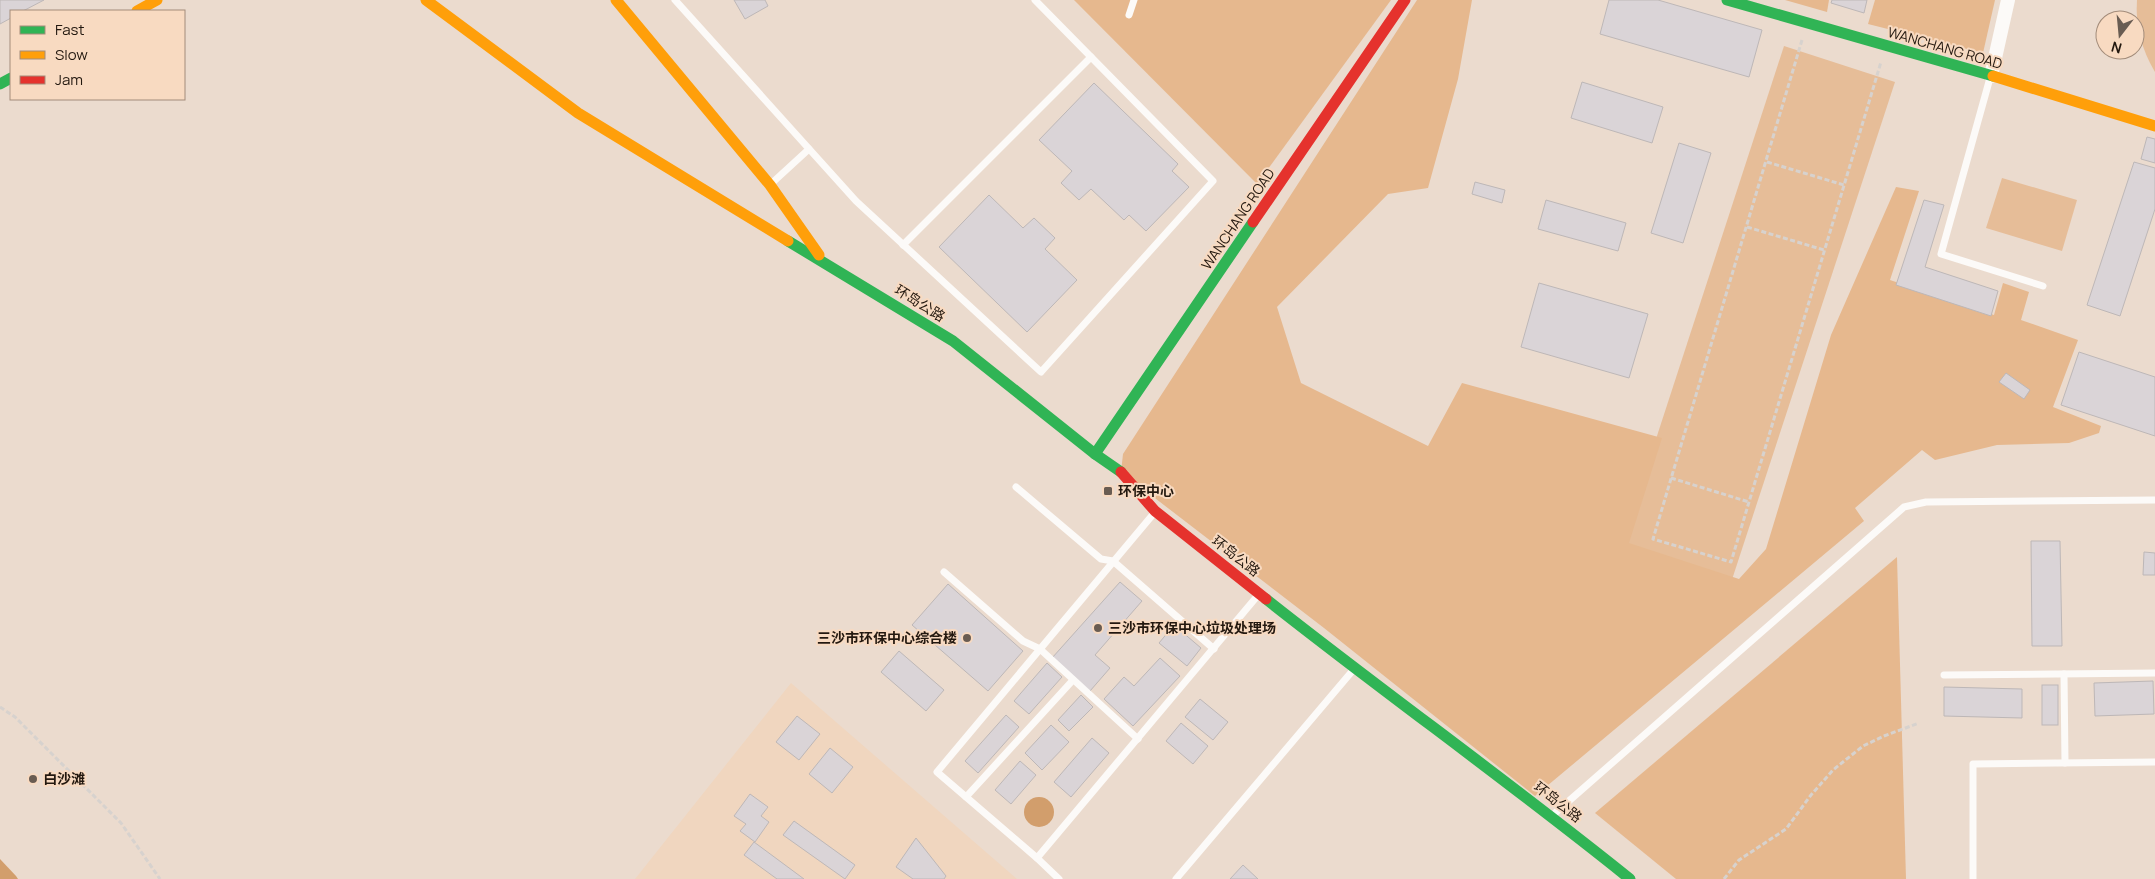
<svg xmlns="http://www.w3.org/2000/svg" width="2155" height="879" viewBox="0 0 2155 879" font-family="Manrope,'Noto Sans SC',sans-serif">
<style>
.built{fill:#f0d6bf}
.green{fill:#e6bd98}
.forest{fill:#e6b88e}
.water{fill:#d29e6c}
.building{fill:#dad4d7;stroke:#bdb7b7}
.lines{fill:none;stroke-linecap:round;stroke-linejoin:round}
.path{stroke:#d7d2ce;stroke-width:3;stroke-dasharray:5 2.5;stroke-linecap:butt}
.lane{stroke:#fcfaf8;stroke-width:7}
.street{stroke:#fcfaf8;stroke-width:14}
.fast{stroke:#30b455;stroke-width:11}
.slow{stroke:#ff9f0a;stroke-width:11}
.jam{stroke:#e5322d;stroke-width:11}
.poi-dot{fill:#695c52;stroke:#f8dac1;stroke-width:2}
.labels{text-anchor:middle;stroke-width:4;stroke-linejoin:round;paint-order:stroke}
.street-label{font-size:14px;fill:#23180f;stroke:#f8dac1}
.poi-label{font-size:14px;font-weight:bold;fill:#23180f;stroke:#f8dac1;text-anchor:start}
</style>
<rect width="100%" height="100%" fill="#ebdbce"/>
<path class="built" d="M791 683 1017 879H635Z"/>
<g class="green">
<path d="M2137 0H2155V72C2142 50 2135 26 2137 0Z"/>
<path d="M1784 46 1895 82 1723 607 1613 571Z"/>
<path d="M2002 178 2077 200 2062 251 1986 228Z"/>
</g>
<g class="forest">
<path d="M1074 0H1391L1257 184Z"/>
<path d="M1417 0H1472L1458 79 1428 188 1388 194 1277 307 1301 383 1428 446 1462 383 1662 438 1629 543 1739 579 1766 549 1831 335 1896 187 1919 191 1890 280 1994 315 2003 283 2029 292 2021 320 2078 340 2053 407 2101 426 2099 433 2069 443 1997 445 1935 460 1922 450 1855 508 1864 521 1535 796 1324 628 1121 472 1123 454Z"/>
<path d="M1785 0H1829L1827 12Z"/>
<path d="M1875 0H1995L1983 53 1868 24Z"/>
<path d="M1897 557 1906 879H1676L1595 813Z"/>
</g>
<g class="water">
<circle cx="1039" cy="812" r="15"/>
<path d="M0 859 16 876 18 879H0Z"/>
</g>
<g class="building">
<path d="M0 0H44L23 11H11V18L0 24Z"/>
<path d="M734 0H765L768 6 745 19Z"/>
<path d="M1609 0H1658L1762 30 1749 77 1600 34Z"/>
<path d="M1832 0H1867L1864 13 1831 3Z"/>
<path d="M1582 82 1663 107 1652 143 1571 118Z"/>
<path d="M1094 83 1178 164 1172 171 1189 187 1146 231 1129 215 1124 220 1091 189 1079 200 1061 183 1072 171 1039 140Z"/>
<path d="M2147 137 2155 139V163L2141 159Z"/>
<path d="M1679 143 1711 153 1683 243 1651 233Z"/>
<path d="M2134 162 2155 168V209L2120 316 2087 305Z"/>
<path d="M1475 182 1505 190 1502 203 1472 194Z"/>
<path d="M989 195 1023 228 1034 218 1055 238 1045 249 1077 280 1027 332 939 247Z"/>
<path d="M1546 200 1626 223 1618 251 1538 229Z"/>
<path d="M1924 200 1944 205 1925 267 1998 291 1991 316 1896 285Z"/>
<path d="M1539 283 1648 314 1629 378 1521 347Z"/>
<path d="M2079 352 2155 377V436L2061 405Z"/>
<path d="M2006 373 2030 390 2024 399 1999 382Z"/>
<path d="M2031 541H2060L2062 646H2032Z"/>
<path d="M2144 552 2155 553V575H2143Z"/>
<path d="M1120 582 1142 601 1095 655 1110 668 1090 691 1052 658Z"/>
<path d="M948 584 1023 651 988 691 912 625Z"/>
<path d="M1174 625 1201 648 1187 666 1159 643Z"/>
<path d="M899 651 944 690 926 711 881 672Z"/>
<path d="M1160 658 1180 676 1133 726 1104 699 1124 677 1134 686Z"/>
<path d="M1047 663 1062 677 1029 714 1014 701Z"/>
<path d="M2153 681 2154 714 2095 716 2094 683Z"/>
<rect x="2042" y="685" width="16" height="40"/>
<path d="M1944 687 2022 689V718L1944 716Z"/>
<path d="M1081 695 1093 707 1069 731 1058 720Z"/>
<path d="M1200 699 1228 722 1213 740 1185 717Z"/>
<path d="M1006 715 1019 727 978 773 965 761Z"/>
<path d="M797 716 820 734 799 760 776 742Z"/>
<path d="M1181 723 1208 746 1193 764 1166 741Z"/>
<path d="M1051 725 1069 742 1042 770 1025 753Z"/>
<path d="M1092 738 1109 753 1071 797 1054 782Z"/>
<path d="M830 748 853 767 832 793 809 774Z"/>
<path d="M1020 761 1036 775 1011 804 995 790Z"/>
<path d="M750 794 768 807 761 816 769 822 755 842 740 831 746 824 734 816Z"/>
<path d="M794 821 855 865 845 879 783 835Z"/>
<path d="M916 838 946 876 944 879H913L896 867Z"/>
<path d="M754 842 804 879H777L744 855Z"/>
<path d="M1243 865 1258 879H1230Z"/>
</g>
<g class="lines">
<g class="path">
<path d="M1802 40 1653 539 1731 562 1881 62"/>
<path d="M1767 162 1844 185"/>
<path d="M1747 227 1824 250"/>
<path d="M1671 478 1749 502"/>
<path d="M0 707 15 717 121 823 160 879"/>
<path d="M1724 879 1739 860 1786 829 1811 795 1833 770 1863 746 1884 736 1919 723"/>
</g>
<g class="lane">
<path d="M675 0 856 201 1041 372 1213 181 1035 0"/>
<path d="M1129 15 1134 0"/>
<path d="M1990 78 1941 254 2043 286"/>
<path d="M772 183 809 149"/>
<path d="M903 245 1091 57"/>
<path d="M1016 487 1101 559 1113 561 1214 649"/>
<path d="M1155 512 937 772 1037 858 1259 594"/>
<path d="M944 572 1023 641 1040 649 1138 739"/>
<path d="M2064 674 2065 763"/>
<path d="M1944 675 2155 673"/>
<path d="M966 797 1073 680"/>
<path d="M1554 814 1904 507 1926 502 2155 500"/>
<path d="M1037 858 1059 879"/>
<path d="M1176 879 1354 669"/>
<path d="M1973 879V764L2155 762"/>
</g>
<path class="street" d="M1991 76 2008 0"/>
<g class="fast">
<path d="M1727 0 1993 76"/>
<path d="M0 84 11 78"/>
<path d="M788 241 953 341 1095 454 1121 472"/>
<path d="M1095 454 1253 222"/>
<path d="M1266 599C1386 694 1511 783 1630 879"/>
</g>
<g class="slow">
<path d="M426 0 578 113 788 241"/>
<path d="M616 0 770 185 819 255"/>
<path d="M137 11 157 0"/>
<path d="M1993 76 2155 126"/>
</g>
<g class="jam">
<path d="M1253 222 1405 0"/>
<path d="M1121 472 1155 511 1266 599"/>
</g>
</g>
<g class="poi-dot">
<rect x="1103" y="486" width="10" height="10" rx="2.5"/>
<circle cx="1098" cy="628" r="5"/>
<circle cx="967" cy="638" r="5"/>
<circle cx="33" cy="779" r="5"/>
</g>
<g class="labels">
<g class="street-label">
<text transform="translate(1945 48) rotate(16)" y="5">WANCHANG ROAD</text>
<text transform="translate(1238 219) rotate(-56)" y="5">WANCHANG ROAD</text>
<text transform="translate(920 303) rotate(32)" y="5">环岛公路</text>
<text transform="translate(1236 556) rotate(38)" y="5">环岛公路</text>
<text transform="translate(1558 802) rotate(38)" y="5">环岛公路</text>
</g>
<g class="poi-label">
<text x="1118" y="496">环保中心</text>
<text x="1108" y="633">三沙市环保中心垃圾处理场</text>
<text x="957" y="643" text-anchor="end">三沙市环保中心综合楼</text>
<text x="43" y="784">白沙滩</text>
</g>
</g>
<rect x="10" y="10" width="175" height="90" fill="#f8dac1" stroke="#a38c7a"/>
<rect x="20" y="26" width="25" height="8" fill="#30b455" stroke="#a38c7a"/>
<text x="55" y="35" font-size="15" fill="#23180f">Fast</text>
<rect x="20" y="51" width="25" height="8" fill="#ff9f0a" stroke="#a38c7a"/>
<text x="55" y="60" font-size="15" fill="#23180f">Slow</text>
<rect x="20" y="76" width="25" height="8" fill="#e5322d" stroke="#a38c7a"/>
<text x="55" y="85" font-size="15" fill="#23180f">Jam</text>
<g transform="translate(2120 35) rotate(196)"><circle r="24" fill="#f8dac1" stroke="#a38c7a"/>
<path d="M0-4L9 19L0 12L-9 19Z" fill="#695c52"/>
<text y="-8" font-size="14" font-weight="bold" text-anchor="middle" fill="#23180f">N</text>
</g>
</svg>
